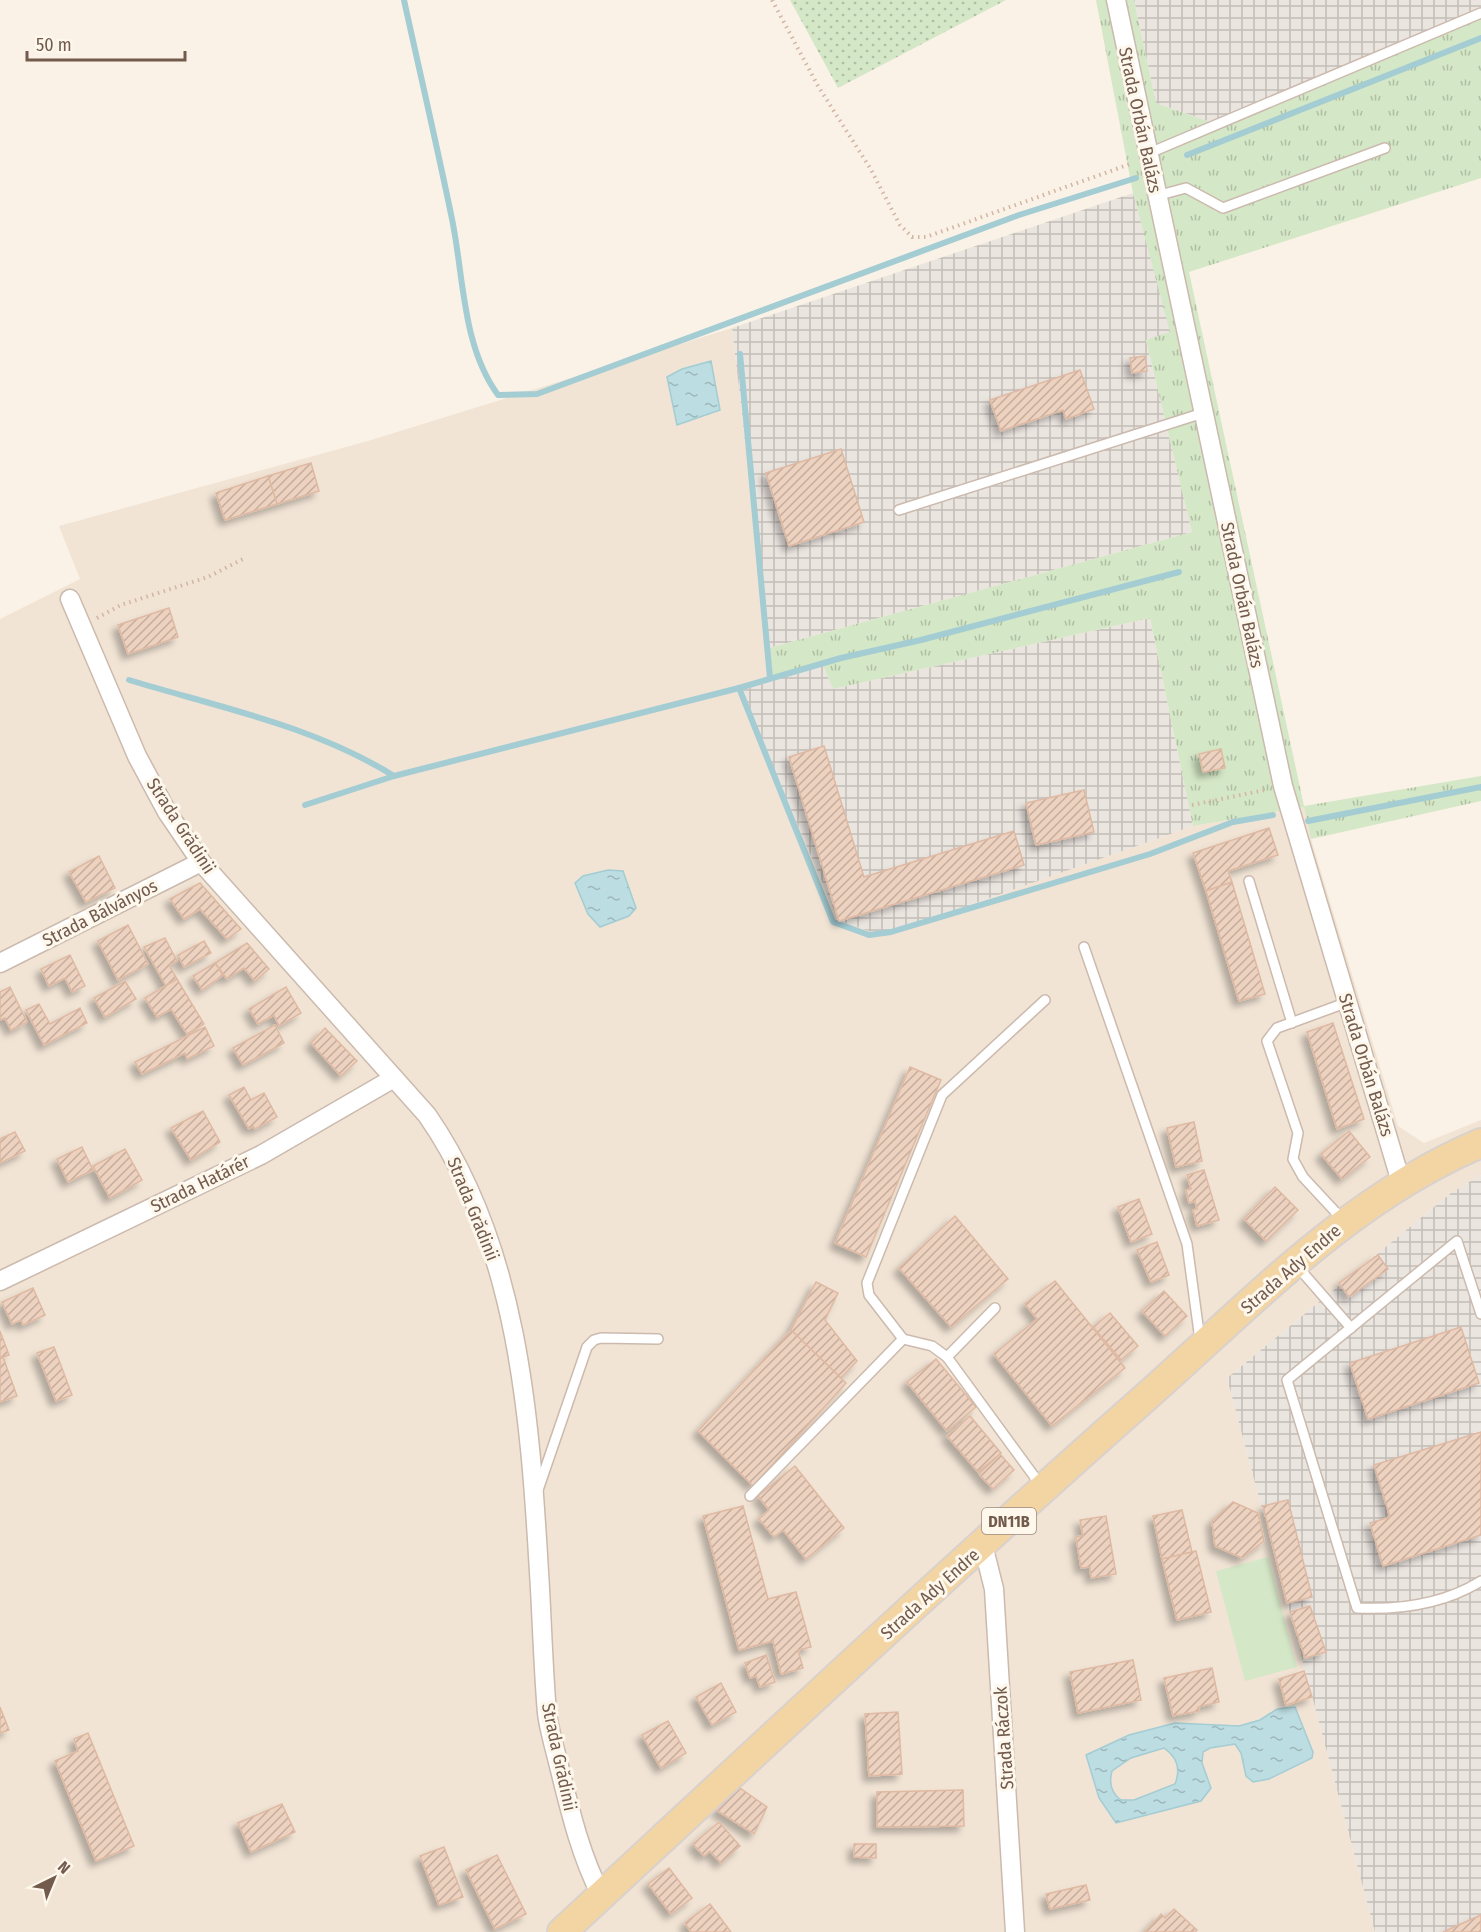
<svg xmlns="http://www.w3.org/2000/svg" width="1481" height="1932" viewBox="0 0 1481 1932" font-family="'Fira Sans Condensed',sans-serif">
<style>
.residential{fill:#f1e4d5}
.industrial{fill:url(#industrial-grid)}
.grass{fill:url(#grass-tufts)}
.park{fill:#d4e7c6}
.garden{fill:url(#garden-dots)}
.water{fill:url(#water-ripples);stroke:#a3ccd3;stroke-width:1.5;fill-rule:evenodd}
.lines{fill:none;stroke-linecap:round;stroke-linejoin:round}
.stream{stroke:#a3ccd3;stroke-width:6}
.building{fill:url(#building-hatch);stroke:#dfb9a2;stroke-width:1.5;filter:url(#shadow)}
.lane-casing{stroke:#cbbaad;stroke-width:12}
.street-casing{stroke:#cbbaad;stroke-width:21}
.primary-casing{stroke:#d8d1cd;stroke-width:32}
.path{stroke:#d2b5a3;stroke-width:4;stroke-dasharray:1.5 4.5;stroke-linecap:butt}
.lane{stroke:#fff;stroke-width:9}
.street{stroke:#fff;stroke-width:18}
.primary{stroke:#f3d5a4;stroke-width:28}
.labels{text-anchor:middle;stroke-width:6;stroke-linejoin:round;paint-order:stroke}
.shield{fill:#fdf7ec;stroke:#9c897d;stroke-width:1.5}
.shield-label{font-size:16px;font-weight:bold;fill:#725a4d}
.street-label{font-size:18px;fill:#725a4d;stroke:#fdf7ec}
</style>
<defs>
<pattern id="industrial-grid" width="8" height="8" patternUnits="userSpaceOnUse" patternTransform="scale(1.5)"><rect width="8" height="8" fill="#ebe5e0"/><path d="M0 4h8M4 0v8" fill="none" stroke="#c3bdb8"/></pattern>
<pattern id="grass-tufts" width="24" height="20" patternUnits="userSpaceOnUse" patternTransform="scale(1.5)"><rect width="24" height="20" fill="#d4e7c6"/><path d="M3 7l-1-3M5 7V3M7 7l1-3M15 17l-1-3M17 17v-4M19 17l1-3" fill="none" stroke="#b0bea3"/></pattern>
<pattern id="garden-dots" width="8" height="8" patternUnits="userSpaceOnUse" patternTransform="scale(1.5)"><rect width="8" height="8" fill="#d4e7c6"/><path d="M2 2h.1M6 6h.1" fill="none" stroke="#b0bea3" stroke-width="1.8" stroke-linecap="round"/></pattern>
<pattern id="water-ripples" width="26" height="14" patternUnits="userSpaceOnUse" patternTransform="scale(1.5)"><rect width="26" height="14" fill="#bcdde2"/><path d="M2 4q2-2 4 0t4 0M15 11q2-2 4 0t4 0" fill="none" stroke="#9db6b9"/></pattern>
<pattern id="building-hatch" width="6" height="6" patternUnits="userSpaceOnUse" patternTransform="scale(1.5)"><rect width="6" height="6" fill="#eed2c0"/><path d="M-1 1l2-2M0 6l6-6M5 7l2-2" fill="none" stroke="#c5ad9e"/></pattern>
<filter id="shadow"><feDropShadow dx="-5.5" dy="5.5" stdDeviation="3" flood-color="#0004"/></filter>
</defs>
<rect width="100%" height="100%" fill="#faf2e6"/>
<path class="residential" d="M732 328 773 680 739 689 883 936 1193 826 1304 807 1311 839 1398 1126 1424 1143 1481 1120V1175L1451 1193 1227 1378 1375 1932H0V619L80 579 59 526 368 441Z"/>
<g class="industrial">
<path d="M1134 0H1481V9L1210 122 1156 103Z"/>
<path d="M1133 193 1171 333 1146 340 1192 532 769 648 732 328Z"/>
<path d="M1150 618 1193 826 883 936 839 921 739 689 822 663 833 689Z"/>
<path d="M1481 1175V1932H1375L1227 1378 1451 1193Z"/>
</g>
<path class="grass" d="M1096 0H1134L1156 103 1210 122 1481 9V178L1189 272 1304 806 1481 776V801L1311 839 1304 807 1193 826 1150 618 833 689 822 663 773 680 769 648 1192 532 1146 340 1170 332 1133 193Z"/>
<path class="park" d="M1268 1557 1297 1667 1245 1681 1216 1571Z"/>
<path class="garden" d="M790 0H1006L838 88Z"/>
<g class="water">
<path d="M711 361 720 410 677 425 667 377 682 369Z"/>
<path d="M608 870 623 871 636 908 629 916 600 927 588 914 575 883 583 876Z"/>
<path d="M1295 1707 1313 1752 1312 1758 1269 1779 1253 1782 1246 1776 1241 1753 1235 1744 1210 1748 1203 1752 1202 1763 1211 1788 1201 1801 1116 1823 1099 1798 1086 1755 1129 1735 1175 1723 1239 1726 1260 1720 1277 1709ZM1164 1748C1177 1757 1181 1769 1175 1784L1134 1800H1121C1111 1793 1109 1782 1112 1771L1131 1758Z"/>
</g>
<g class="lines">
<g class="stream">
<path d="M404 0C420 73 437 146 452 219 464 277 462 346 498 395L537 394 1019 215 1136 178"/>
<path d="M1187 155 1481 38"/>
<path d="M740 354 770 678"/>
<path d="M129 680C218 707 314 726 394 776"/>
<path d="M739 688 841 658 921 640 1179 572"/>
<path d="M305 805 394 776 739 688 833 922 869 935 891 932 1150 854 1233 822 1273 815"/>
<path d="M1308 821 1481 787"/>
</g>
</g>
<g class="building">
<path d="M1145 356 1147 371 1132 373 1130 358Z"/>
<path d="M1080 370 1094 409 1066 419 1063 410 1001 431 990 400Z"/>
<path d="M841 449 864 522 789 546 766 473Z"/>
<path d="M311 463 319 491 277 504 268 476Z"/>
<path d="M268 476 277 504 225 520 216 493Z"/>
<path d="M169 608 178 637 128 654 118 625Z"/>
<path d="M824 746 864 877 1014 831 1024 865 839 921 789 757Z"/>
<path d="M1221 749 1225 768 1203 772 1199 754Z"/>
<path d="M1084 790 1094 832 1036 845 1026 803Z"/>
<path d="M1269 828 1278 855 1228 871 1232 882 1206 891 1193 853Z"/>
<path d="M99 856 115 888 86 902 69 872Z"/>
<path d="M1232 882 1265 994 1239 1001 1206 891Z"/>
<path d="M200 883 241 929 227 939 200 909 184 919 170 899Z"/>
<path d="M128 925 148 964 118 980 98 941Z"/>
<path d="M165 938 177 961 169 965 177 979 166 986 144 947Z"/>
<path d="M204 941 211 953 184 967 178 955Z"/>
<path d="M247 943 269 969 255 981 244 968 227 979 215 963Z"/>
<path d="M70 955 85 986 72 992 65 978 49 986 41 969Z"/>
<path d="M215 963 223 975 202 990 193 976Z"/>
<path d="M177 979 204 1024 187 1034 171 1009 157 1017 145 998Z"/>
<path d="M125 981 136 999 105 1017 94 998Z"/>
<path d="M10 987 27 1022 11 1030 5 1018 0 1020V992Z"/>
<path d="M286 987 301 1013 279 1026 274 1015 258 1024 249 1009Z"/>
<path d="M39 1004 50 1024 80 1008 87 1023 44 1045 26 1010Z"/>
<path d="M1333 1023 1364 1119 1337 1129 1307 1032Z"/>
<path d="M275 1025 284 1043 243 1065 233 1048Z"/>
<path d="M205 1027 214 1046 187 1059 185 1053 142 1074 135 1062Z"/>
<path d="M325 1028 357 1061 341 1076 311 1043Z"/>
<path d="M910 1067 941 1080 866 1257 835 1243Z"/>
<path d="M244 1087 251 1100 264 1093 277 1117 255 1129 253 1126 249 1129 229 1095Z"/>
<path d="M203 1111 220 1142 191 1160 171 1128Z"/>
<path d="M1194 1122 1202 1161 1176 1167 1167 1128Z"/>
<path d="M1349 1131 1370 1157 1342 1179 1321 1154Z"/>
<path d="M15 1132 25 1151 0 1163V1139Z"/>
<path d="M82 1147 93 1170 68 1182 57 1159Z"/>
<path d="M125 1149 142 1180 110 1198 93 1166Z"/>
<path d="M1204 1170 1219 1220 1197 1226 1193 1210 1197 1209 1195 1201 1189 1203 1186 1190 1191 1189 1187 1175Z"/>
<path d="M1275 1187 1298 1210 1266 1241 1244 1219Z"/>
<path d="M1139 1199 1152 1234 1131 1242 1118 1207Z"/>
<path d="M955 1216 1008 1279 951 1327 899 1268Z"/>
<path d="M1157 1242 1169 1275 1151 1282 1137 1250Z"/>
<path d="M1378 1255 1388 1269 1349 1297 1339 1283Z"/>
<path d="M1055 1281 1125 1368 1052 1426 994 1354 1037 1319 1025 1304Z"/>
<path d="M816 1282 838 1293 825 1320 857 1361 841 1378 791 1330Z"/>
<path d="M33 1288 45 1315 23 1325 21 1320 12 1324 2 1302Z"/>
<path d="M1164 1291 1187 1316 1165 1336 1142 1311Z"/>
<path d="M1110 1313 1138 1346 1121 1360 1093 1327Z"/>
<path d="M1461 1327 1479 1383 1368 1419 1350 1363Z"/>
<path d="M791 1330 846 1383 753 1486 698 1431Z"/>
<path d="M0 1331 9 1355 0 1358Z"/>
<path d="M54 1347 72 1395 56 1401 37 1353Z"/>
<path d="M3 1357 17 1396 0 1402V1358Z"/>
<path d="M936 1359 976 1407 947 1431 907 1382Z"/>
<path d="M970 1416 1001 1453 978 1472 947 1436Z"/>
<path d="M1481 1432V1535L1383 1566 1370 1523 1390 1517 1374 1465Z"/>
<path d="M1000 1454 1014 1470 993 1489 979 1474Z"/>
<path d="M795 1466 844 1528 806 1559 783 1530 774 1537 759 1519 769 1510 758 1496Z"/>
<path d="M1288 1500 1312 1597 1287 1603 1263 1506Z"/>
<path d="M1233 1502 1258 1513 1264 1541 1242 1558 1215 1546 1212 1521Z"/>
<path d="M743 1506 768 1599 796 1592 811 1647 798 1650 803 1668 781 1674 773 1641 739 1650 703 1516Z"/>
<path d="M1182 1510 1192 1552 1162 1559 1153 1516Z"/>
<path d="M1106 1516 1116 1574 1091 1578 1090 1567 1081 1568 1076 1537 1083 1536 1080 1520Z"/>
<path d="M1196 1551 1211 1612 1177 1620 1162 1559Z"/>
<path d="M1310 1606 1326 1652 1305 1658 1290 1612Z"/>
<path d="M766 1655 775 1682 760 1687 756 1676 750 1678 745 1663Z"/>
<path d="M1133 1660 1141 1700 1078 1713 1070 1672Z"/>
<path d="M1212 1668 1219 1702 1198 1707 1199 1711 1173 1716 1164 1678Z"/>
<path d="M1304 1671 1312 1697 1286 1705 1279 1679Z"/>
<path d="M721 1683 736 1712 712 1725 696 1697Z"/>
<path d="M0 1707 9 1730 0 1733Z"/>
<path d="M898 1712 902 1774 869 1776 865 1714Z"/>
<path d="M668 1721 686 1753 661 1768 642 1735Z"/>
<path d="M88 1733 134 1846 96 1861 55 1761 78 1751 74 1739Z"/>
<path d="M740 1788 767 1807 754 1834 716 1810Z"/>
<path d="M963 1790 964 1826 877 1827V1792Z"/>
<path d="M282 1804 295 1832 251 1852 238 1823Z"/>
<path d="M719 1822 740 1846 721 1863 710 1851 704 1856 693 1844Z"/>
<path d="M854 1844H876V1858L854 1857Z"/>
<path d="M444 1847 463 1897 439 1905 420 1856Z"/>
<path d="M497 1855 526 1914 495 1929 466 1870Z"/>
<path d="M669 1868 692 1898 671 1914 648 1884Z"/>
<path d="M1086 1885 1090 1900 1050 1909 1046 1894Z"/>
<path d="M710 1904 731 1932H691L685 1923Z"/>
<path d="M1174 1909 1197 1930 1195 1932H1145L1161 1914 1165 1918Z"/>
<path d="M1481 1915V1932H1443Z"/>
</g>
<g class="lines">
<g class="lane-casing">
<g id="lane">
<path d="M1147 154 1481 13"/>
<path d="M1156 196 1186 188 1223 208 1385 148"/>
<path d="M899 510 1203 413"/>
<path d="M1249 881 1292 1023"/>
<path d="M1084 947 1187 1244 1200 1340"/>
<path d="M1343 1220 1303 1177 1293 1159 1298 1133 1267 1041 1277 1028 1348 1002"/>
<path d="M1297 1266 1351 1328"/>
<path d="M1481 1314 1457 1241 1287 1380 1357 1608C1400 1610 1444 1604 1481 1581"/>
<path d="M947 1357 995 1308"/>
<path d="M1042 1487 947 1357 932 1346 903 1339 869 1295 867 1283 942 1095 1045 1000"/>
<path d="M538 1490 587 1347 594 1340 601 1338 658 1339"/>
<path d="M750 1496 903 1339"/>
</g>
</g>
<g class="street-casing">
<g id="street">
<path d="M1116 0 1283 786 1401 1182"/>
<path d="M70 599 137 756 167 812 201 862 427 1115C518 1246 530 1417 539 1572 542 1619 543 1666 547 1713 549 1730 555 1749 559 1766 570 1810 580 1854 601 1895"/>
<path d="M0 963 201 862"/>
<path d="M0 1281 261 1155 394 1078"/>
<path d="M983 1545 994 1589 1015 1932"/>
</g>
</g>
<g class="primary-casing">
<path id="primary" d="M562 1932C756 1752 949 1571 1147 1396 1252 1303 1350 1198 1481 1143"/>
</g>
<g class="path">
<path d="M772 0 818 86 870 168 900 225 912 237H926L1133 163"/>
<path d="M97 618 121 605 208 577 245 558"/>
<path d="M1192 805 1265 790"/>
</g>
<use href="#lane" class="lane"/>
<use href="#street" class="street"/>
<use href="#primary" class="primary"/>
</g>
<g class="labels">
<rect class="shield" x="982" y="1508" width="54" height="26" rx="4.5"/>
<g class="shield-label">
<text x="1009" y="1527">DN11B</text>
</g>
<g class="street-label">
<text transform="translate(1140 120) rotate(78)" y="6">Strada Orbán Balázs</text>
<text transform="translate(1242 595) rotate(78)" y="6">Strada Orbán Balázs</text>
<text transform="translate(181 826) rotate(57)" y="6">Strada Grădinii</text>
<text transform="translate(100 913) rotate(-27)" y="6">Strada Bálványos</text>
<text transform="translate(1366 1065) rotate(73)" y="6">Strada Orbán Balázs</text>
<text transform="translate(200 1184) rotate(-26)" y="6">Strada Határér</text>
<text transform="translate(473 1209) rotate(68)" y="6">Strada Grădinii</text>
<text transform="translate(1291 1269) rotate(-41)" y="6">Strada Ady Endre</text>
<text transform="translate(930 1594) rotate(-42)" y="6">Strada Ady Endre</text>
<text transform="translate(1004 1738) rotate(-94)" y="6">Strada Ráczok</text>
<text transform="translate(559 1757) rotate(78)" y="6">Strada Grădinii</text>
</g>
</g>
<g transform="translate(54 1878) rotate(43)" stroke="#fdf7ec" stroke-width="4.5" paint-order="stroke">
<path d="M0-4.5L10 22L0 15L-10 22Z" fill="#725a4d"/>
<text y="-9" font-size="16" font-weight="bold" text-anchor="middle" fill="#725a4d">N</text>
</g>
<path d="M27 51v9h158v-9" fill="none" stroke="#725a4d" stroke-width="3"/>
<text x="36" y="51" font-size="18" fill="#725a4d" stroke="#fdf7ec" stroke-width="4.5" paint-order="stroke">50 m</text>
</svg>
